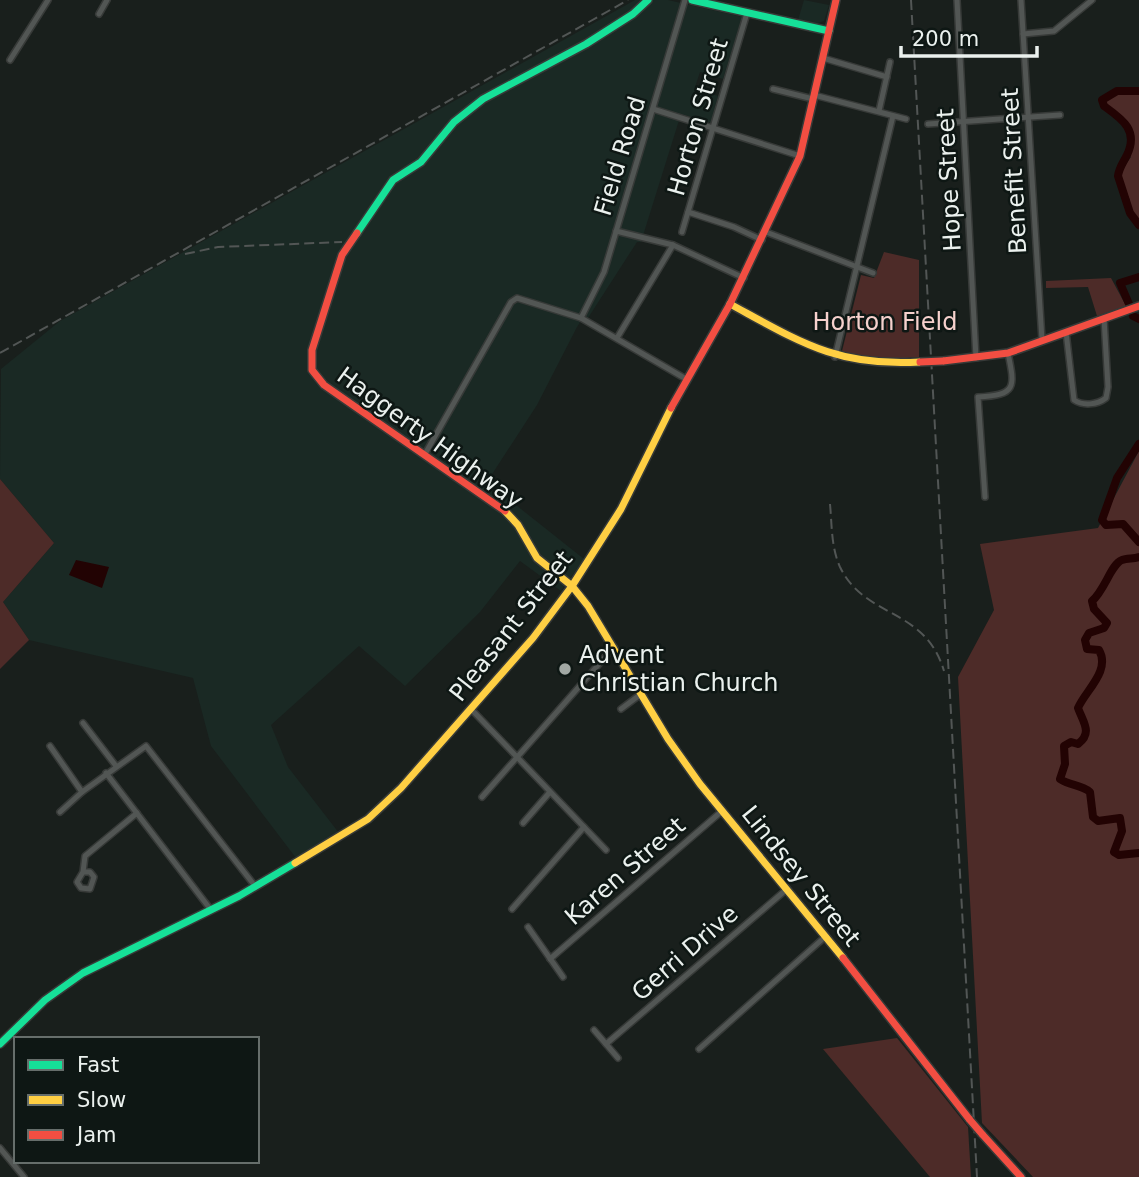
<svg xmlns="http://www.w3.org/2000/svg" width="1139" height="1177" viewBox="0 0 1139 1177" font-family="'DejaVu Sans',sans-serif">
<style>
.built{fill:#1a2924}
.green{fill:#4d2b28}
.water{fill:#220303}
.lines{fill:none;stroke-linecap:round;stroke-linejoin:round}
.river{stroke:#220303;stroke-width:8}
.street-casing{stroke:#373a38;stroke-width:8}
.fast-casing{stroke:#373a38;stroke-width:10}
.slow-casing{stroke:#373a38;stroke-width:10}
.jam-casing{stroke:#373a38;stroke-width:10}
.street{stroke:#525654;stroke-width:5}
.fast{stroke:#16e098;stroke-width:7}
.slow{stroke:#ffcf43;stroke-width:7}
.jam{stroke:#f24e42;stroke-width:7}
.rail{stroke:#525655;stroke-width:2;stroke-dasharray:10 5;stroke-linecap:butt}
.jam-bridge-casing{stroke:#373a38;stroke-width:10;stroke-linecap:butt}
.jam-bridge{stroke:#f24e42;stroke-width:7}
.poi-dot{fill:#a2a8a4;stroke:#0e1714;stroke-width:2.5}
.labels{text-anchor:middle;stroke-width:5;stroke-linejoin:round;paint-order:stroke}
.street-label{font-size:24px;fill:#ebf1ee;stroke:#0e1714}
.park-label{font-size:24px;fill:#f6d1cd;stroke:#0e1714}
.poi-label{font-size:24px;fill:#ebf1ee;stroke:#0e1714;text-anchor:start}
</style>
<rect width="100%" height="100%" fill="#191f1c"/>
<g class="built">
<path d="M635 0H668L743 17 723 79 700 72 695 87 718 96 711 123 681 114 641 242H637L588 318 584 316 577 327 537 405 487 482 584 559 561 591 520 561 480 612 405 686 359 646 271 725 288 767 339 833 296 858 211 746 193 678 29 640 3 602 54 543 0 479 1 369 60 321Z"/>
<path d="M804 0 829 5 824 21 815 24 798 20Z"/>
</g>
<g class="green">
<path d="M1117 91H1139V225L1130 213V200L1118 176 1131 157 1127 154C1139 131 1120 118 1104 106L1102 100Z"/>
<path d="M884 252 919 260V357C900 358 855 364 842 351L861 275 874 278Z"/>
<path d="M1111 278 1126 306 1097 316 1088 287 1046 288V281Z"/>
<path d="M1139 451V1177H1033L982 1123 958 677 994 610 980 544 1098 528Z"/>
<path d="M0 479 54 543 3 602 29 640 0 669Z"/>
<path d="M897 1038 968 1127 971 1177H930L823 1049Z"/>
</g>
<path class="water" d="M76 560 109 567 102 588 69 575Z"/>
<g class="lines">
<g class="river">
<path d="M1139 91H1117L1102 100 1104 106C1122 119 1139 130 1127 155 1123 163 1119 168 1118 176L1130 213 1139 225"/>
<path d="M1129 304 1120 283 1139 277"/>
<path d="M1133 316 1139 319"/>
<path d="M1139 444 1117 478 1102 520 1106 525 1123 524 1139 542"/>
<path d="M1139 557C1134 559 1127 558 1122 560 1111 564 1105 590 1092 601L1094 609 1107 623 1104 628 1089 633 1085 640 1087 649 1099 650C1111 671 1085 691 1078 708 1083 722 1093 733 1078 744L1071 742 1064 746 1065 764 1060 779C1070 786 1080 784 1090 792L1093 817 1098 821 1120 818 1122 831 1114 852 1119 855 1139 853"/>
</g>
<g class="street-casing">
<g id="street">
<path d="M957 0 976 358"/>
<path d="M1021 0 1042 340"/>
<path d="M99 14 107 0"/>
<path d="M1023 34 1054 31 1092 0"/>
<path d="M823 58 887 77"/>
<path d="M10 60 48 0"/>
<path d="M773 89 813 99"/>
<path d="M814 95 906 119"/>
<path d="M653 109 800 156"/>
<path d="M879 111 890 62"/>
<path d="M928 124 1060 115"/>
<path d="M688 212 734 227 762 240"/>
<path d="M616 231 673 245 744 278"/>
<path d="M682 232 747 13"/>
<path d="M766 232 873 273"/>
<path d="M581 318 604 272 685 0"/>
<path d="M1066 332 1074 400C1083 406 1097 405 1106 398L1108 387 1104 318"/>
<path d="M617 338 673 245"/>
<path d="M835 357 893 116"/>
<path d="M425 454 511 302 517 298 581 318 686 379"/>
<path d="M985 497 978 397C1017 395 1015 387 1008 353"/>
<path d="M471 709 606 850"/>
<path d="M621 709 641 694"/>
<path d="M83 723 116 766"/>
<path d="M50 746 82 792"/>
<path d="M106 773 211 910"/>
<path d="M482 797 614 647"/>
<path d="M60 812 82 792 146 746 255 886"/>
<path d="M523 823 550 792"/>
<path d="M83 872H90L94 877 90 889 81 888 77 882 83 872 85 856 137 813"/>
<path d="M512 909 584 827"/>
<path d="M528 927 563 977"/>
<path d="M550 959 722 811"/>
<path d="M594 1030 618 1058"/>
<path d="M606 1044 787 889"/>
<path d="M699 1049 826 936"/>
<path d="M0 1148 24 1177"/>
</g>
</g>
<g class="fast-casing">
<g id="fast">
<path d="M692 0 829 31"/>
<path d="M357 233 393 180 421 162 454 122 483 99 586 44 633 14 648 0"/>
<path d="M0 1044 45 1000 83 973 239 896 295 863"/>
</g>
</g>
<g class="slow-casing">
<g id="slow">
<path d="M730 304C800 342 837 367 920 362"/>
<path d="M505 511 518 525 537 558 572 586 588 606 668 739 700 784 843 958"/>
<path d="M295 863 368 819 401 788 533 638 572 586 621 509 671 408"/>
</g>
</g>
<g class="jam-casing">
<g id="jam">
<path d="M357 233 342 255 312 350V370L324 385 505 511"/>
<path d="M943 361 1008 353 1139 306"/>
<path d="M671 408 730 304 800 156 836 0"/>
<path d="M843 958 970 1120"/>
<path d="M982 1134 1021 1177"/>
</g>
</g>
<use href="#street" class="street"/>
<use href="#fast" class="fast"/>
<use href="#slow" class="slow"/>
<use href="#jam" class="jam"/>
<g class="rail">
<path d="M911 0 977 1177"/>
<path d="M185 254 218 247 342 242"/>
<path d="M0 353 628 0"/>
<path d="M830 504C832 525 831 547 840 567 865 619 925 607 944 671"/>
</g>
<g class="jam-bridge-casing">
<g id="jam-bridge">
<path d="M920 362 943 361"/>
<path d="M970 1120 982 1134"/>
</g>
</g>
<use href="#jam-bridge" class="jam-bridge"/>
</g>
<circle class="poi-dot" cx="565" cy="669" r="7"/>
<g class="labels">
<g class="street-label">
<text transform="translate(698 117) rotate(-74)" y="8">Horton Street</text>
<text transform="translate(620 156) rotate(-73)" y="8">Field Road</text>
<text transform="translate(1014 171) rotate(-93)" y="8">Benefit Street</text>
<text transform="translate(949 180) rotate(-93)" y="8">Hope Street</text>
<text transform="translate(430 438) rotate(36)" y="8">Haggerty Highway</text>
<text transform="translate(511 626) rotate(-52)" y="8">Pleasant Street</text>
<text transform="translate(625 871) rotate(-41)" y="8">Karen Street</text>
<text transform="translate(801 876) rotate(51)" y="8">Lindsey Street</text>
<text transform="translate(685 953) rotate(-41)" y="8">Gerri Drive</text>
</g>
<g class="park-label">
<text x="885" y="330">Horton Field</text>
</g>
<g class="poi-label">
<text x="579" y="663">Advent<tspan x="579" dy="28">Christian Church</tspan></text>
</g>
</g>
<rect x="14" y="1037" width="245" height="126" fill="#0e1714" stroke="#666e6b" stroke-width="2"/>
<rect x="28" y="1060" width="35" height="10" fill="#16e098" stroke="#666e6b" stroke-width="2"/>
<text x="77" y="1072" font-size="21" fill="#ebf1ee">Fast</text>
<rect x="28" y="1095" width="35" height="10" fill="#ffcf43" stroke="#666e6b" stroke-width="2"/>
<text x="77" y="1107" font-size="21" fill="#ebf1ee">Slow</text>
<rect x="28" y="1130" width="35" height="10" fill="#f24e42" stroke="#666e6b" stroke-width="2"/>
<text x="77" y="1142" font-size="21" fill="#ebf1ee">Jam</text>
<path d="M901 46v10h136v-10" fill="none" stroke="#ebf1ee" stroke-width="3.5"/>
<text x="912" y="46" font-size="21" fill="#ebf1ee" stroke="#0e1714" stroke-width="5" paint-order="stroke">200 m</text>
</svg>
